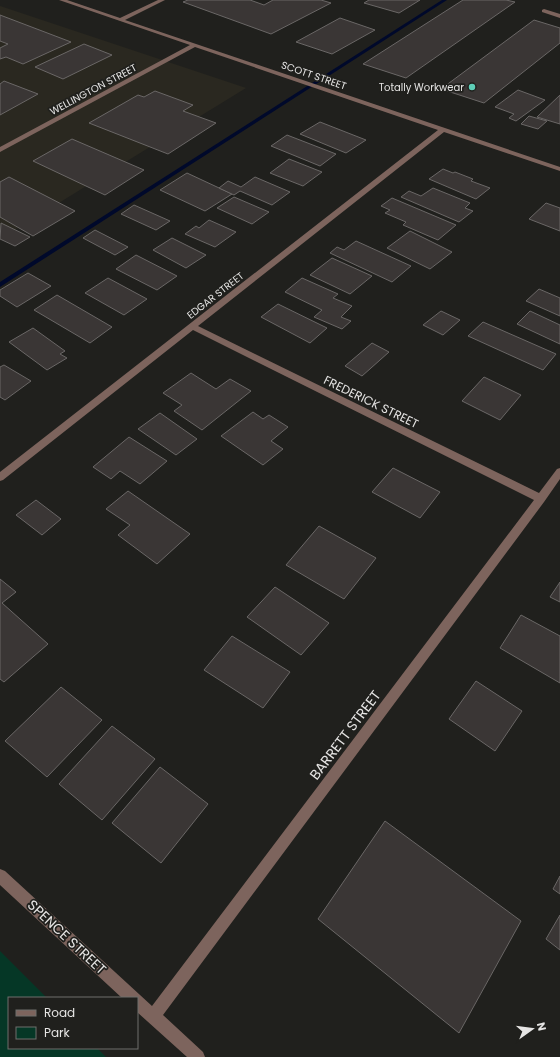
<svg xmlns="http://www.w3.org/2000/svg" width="560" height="1057" viewBox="0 0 560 1057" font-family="Poppins,sans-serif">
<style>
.built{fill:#2a2820}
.green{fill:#053726}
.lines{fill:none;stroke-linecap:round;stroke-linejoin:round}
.stream{fill:#00092b;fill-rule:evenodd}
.building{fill:#3a3635;stroke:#6a6766}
.minor{fill:#7d645d;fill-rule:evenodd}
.poi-dot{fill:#5eceb7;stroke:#20201d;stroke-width:1.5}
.labels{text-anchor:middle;stroke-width:3.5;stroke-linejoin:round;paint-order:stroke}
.far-street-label{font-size:10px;fill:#e6e5e4;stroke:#20201d}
.far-poi-label{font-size:10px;fill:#e6e5e4;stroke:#20201d;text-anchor:end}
.street-label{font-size:12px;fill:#e6e5e4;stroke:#20201d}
.near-street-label{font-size:14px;fill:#e6e5e4;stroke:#20201d}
</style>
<rect width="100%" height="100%" fill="#20201d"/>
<path class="built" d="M0 6 246 88 0 239Z"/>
<path class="green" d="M0 951 47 998H9V1048H97L106 1057H0Z"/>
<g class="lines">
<path class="stream" d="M442 0H447L0 287V282Z"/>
</g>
<g class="building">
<path d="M188 0H250L264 5 273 0H321L331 3 271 34 183 2Z"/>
<path d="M369 0H420L399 13 364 3Z"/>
<path d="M463 0H506L515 2 406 78 363 64Z"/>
<path d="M0 15 71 42 23 64 6 57 0 59V48L8 44 0 41Z"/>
<path d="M340 18 375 30 332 54 296 42Z"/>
<path d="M534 20 560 28V43L484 103 441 89Z"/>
<path d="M84 44 112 55 63 79 35 67Z"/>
<path d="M4 81 38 94 0 115V84Z"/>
<path d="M518 90 545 100 516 121 509 118 514 114 495 107Z"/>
<path d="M155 91 193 105 183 111 216 123 168 154 89 123 138 95 144 97Z"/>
<path d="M560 95V124L537 117Z"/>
<path d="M529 116 547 121 538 129 521 124Z"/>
<path d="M320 122 366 140 346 153 300 134Z"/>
<path d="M287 135 336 154 320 166 271 146Z"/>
<path d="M72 139 144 170 105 195 33 161Z"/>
<path d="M289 159 322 172 303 186 270 173Z"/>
<path d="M443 169 453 173 455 172 473 179 471 181 490 188 476 199 429 179Z"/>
<path d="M187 173 232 194 205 211 160 190Z"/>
<path d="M9 177 75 211 33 236 0 217V182Z"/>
<path d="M255 177 290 192 272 205 240 191 234 195 219 188 228 181 241 187Z"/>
<path d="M433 188 470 203 465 208 473 211 459 222 401 197 409 191 421 196Z"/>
<path d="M234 197 269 212 252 224 217 208Z"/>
<path d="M392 198 456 225 438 240 403 225 406 222 385 213 390 210 381 206Z"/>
<path d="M546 203 560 208V231L529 219Z"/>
<path d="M134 205 170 221 156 230 121 214Z"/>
<path d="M209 220 236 232 215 247 185 234 196 226 199 228Z"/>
<path d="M1 223 30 237 15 246 0 239Z"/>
<path d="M95 230 128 247 115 255 83 238Z"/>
<path d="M410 231 452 252 430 269 387 248Z"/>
<path d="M172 238 206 255 186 268 153 250Z"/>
<path d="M356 241 411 266 392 282 330 253 337 247 344 250Z"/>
<path d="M136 255 177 276 157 290 116 269Z"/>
<path d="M332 258 372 276 350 294 310 275Z"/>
<path d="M28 273 51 286 17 307 0 296V290Z"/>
<path d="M108 278 147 299 124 315 85 293Z"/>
<path d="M302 278 338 294 333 298 352 306 341 317 351 321 342 329 314 317 322 310 285 292Z"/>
<path d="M539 289 560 298V316L526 301Z"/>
<path d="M57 295 112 327 90 343 34 310Z"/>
<path d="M278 304 327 328 310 343 261 317Z"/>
<path d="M441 311 460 320 443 335 423 325Z"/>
<path d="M530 311 560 325V344L517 324Z"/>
<path d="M483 322 556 354 543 370 468 336Z"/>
<path d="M33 328 65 351 60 354 67 358 47 370 9 342Z"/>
<path d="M372 343 389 352 362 376 345 366Z"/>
<path d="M4 365 31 381 5 400 0 397V367Z"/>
<path d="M191 373 216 389 230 379 251 391 202 430 174 411 182 405 163 393Z"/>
<path d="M484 377 521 395 500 420 462 401Z"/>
<path d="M253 412 263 419 269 415 288 427 271 441 283 449 263 465 221 436Z"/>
<path d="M160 413 197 439 176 455 138 429Z"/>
<path d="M129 437 167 461 140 484 120 471 111 479 93 467Z"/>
<path d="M393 468 440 492 420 518 372 492Z"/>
<path d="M128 491 190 534 157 564 118 535 130 525 106 509Z"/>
<path d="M36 500 61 519 42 535 16 515Z"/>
<path d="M319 526 376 558 344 599 286 565Z"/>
<path d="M0 579 16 592 2 603 48 644 4 682 0 679Z"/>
<path d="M560 582V602L550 597Z"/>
<path d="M275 587 329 623 301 655 247 617Z"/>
<path d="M521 615 560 636V683L500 648Z"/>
<path d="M232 636 290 672 263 708 204 670Z"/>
<path d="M476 681 522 711 495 751 449 719Z"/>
<path d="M61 687 102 720 47 777 5 741Z"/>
<path d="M112 726 155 759 102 820 59 784Z"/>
<path d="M160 767 208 804 161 863 112 823Z"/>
<path d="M385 821 521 921 459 1033 318 919Z"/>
<path d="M560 876V894L553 889Z"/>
<path d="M560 915V950L546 939Z"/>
</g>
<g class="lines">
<g class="minor">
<path d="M59 0H67L120 18 158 0H165L125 20 560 167V171L444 132 198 326 539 493 557 469 560 468V479L544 502 163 1015 203 1052 205 1057H187L137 1012V998H122L0 885V869L5 871 152 1006 534 500 193 330 3 480 0 481V472L438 130 195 47 0 152V147L190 45Z"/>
<path d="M544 9 560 14V18L542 12V10Z"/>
</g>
</g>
<circle class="poi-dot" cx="472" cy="87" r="4"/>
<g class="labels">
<g class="far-street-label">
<text transform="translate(314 75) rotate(19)" y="4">SCOTT STREET</text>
<text transform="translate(93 89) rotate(-28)" y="4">WELLINGTON STREET</text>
<text transform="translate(215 295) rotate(-38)" y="4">EDGAR STREET</text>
</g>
<g class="far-poi-label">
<text x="464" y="91">Totally Workwear</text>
</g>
<g class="street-label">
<text transform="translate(371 402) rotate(26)" y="4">FREDERICK STREET</text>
</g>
<g class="near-street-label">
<text transform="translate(345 735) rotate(-53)" y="5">BARRETT STREET</text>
<text transform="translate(67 937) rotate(43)" y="5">SPENCE STREET</text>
</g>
</g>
<rect x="8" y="997" width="130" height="52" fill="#20201d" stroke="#6f6f6d"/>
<rect x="16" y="1010" width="20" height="6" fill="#7d645d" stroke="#6f6f6d"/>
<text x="44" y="1017" font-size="12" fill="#e6e5e4">Road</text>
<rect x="16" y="1027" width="20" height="12" fill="#053726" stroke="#6f6f6d"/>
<text x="44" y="1037" font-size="12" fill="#e6e5e4">Park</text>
<g transform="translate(532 1029) rotate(76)" stroke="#20201d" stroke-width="3" paint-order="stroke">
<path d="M0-3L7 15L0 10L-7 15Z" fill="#e6e5e4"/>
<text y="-6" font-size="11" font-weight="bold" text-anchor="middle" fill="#e6e5e4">N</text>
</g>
</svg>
